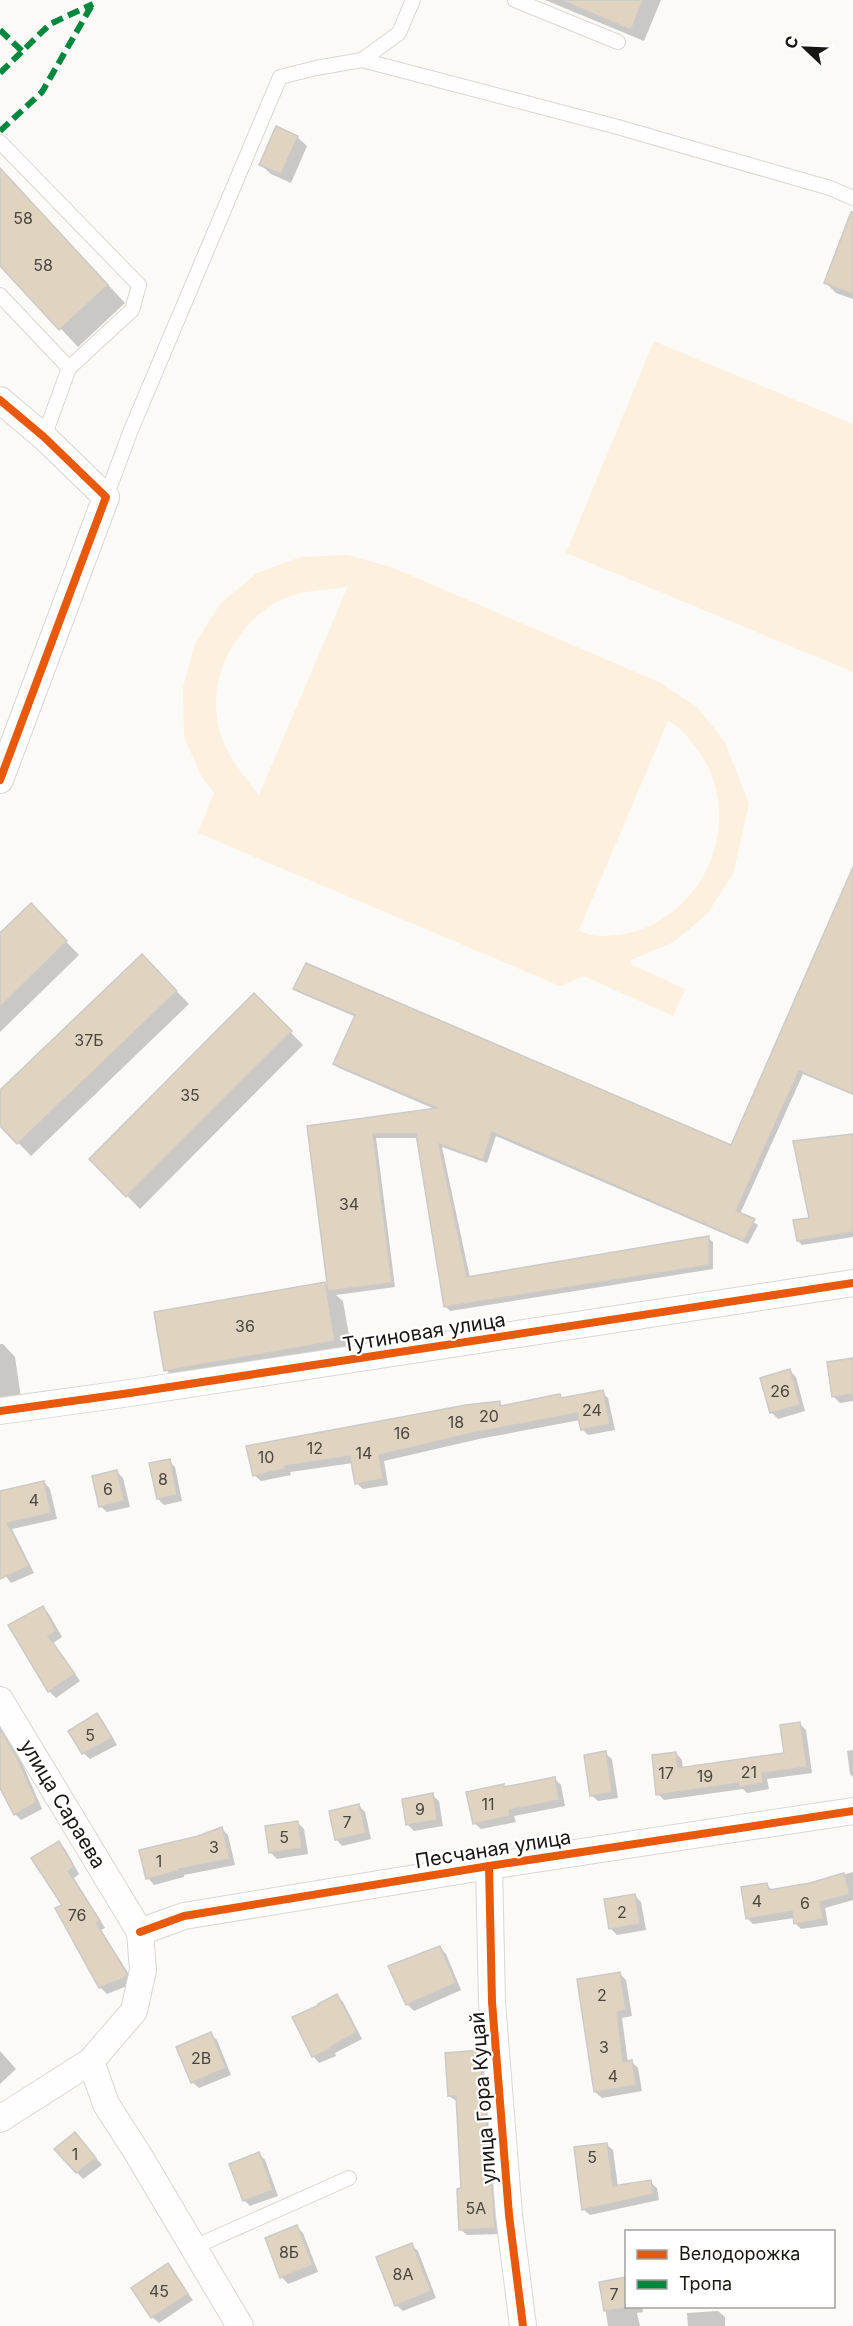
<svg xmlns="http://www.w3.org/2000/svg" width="853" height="2326" viewBox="0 0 853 2326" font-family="Inter,sans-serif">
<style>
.green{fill:#fdf0de;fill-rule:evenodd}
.shadow{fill:#0003}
.building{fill:#e0d4c1;stroke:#cccac8;stroke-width:1.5}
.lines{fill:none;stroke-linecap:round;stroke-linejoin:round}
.service-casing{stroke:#d9d7d4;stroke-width:16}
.minor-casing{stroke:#d9d7d4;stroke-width:28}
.service{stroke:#fffefe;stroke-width:14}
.minor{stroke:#fffefe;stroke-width:26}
.quiet{stroke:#00873e;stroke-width:6;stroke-dasharray:12 6;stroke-linecap:butt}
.cycleway-casing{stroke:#fff;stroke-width:11}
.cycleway{stroke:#e8590c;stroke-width:8}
.labels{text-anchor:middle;stroke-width:4.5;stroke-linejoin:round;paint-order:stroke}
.number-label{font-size:16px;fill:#4a453e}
.street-label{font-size:20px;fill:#181512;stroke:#fff}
</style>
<rect width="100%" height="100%" fill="#fcfaf7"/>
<g class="green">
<path d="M654 341 853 424V672L566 553Z"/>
<path d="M347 555 391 567 659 682 697 707 725 742 749 804 733 874 707 914 674 942 631 960V964L685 989 673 1016 584 976 560 986 198 833 214 793 202 777 184 737 183 687 195 643 220 604 257 573 301 557ZM347 585 348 586 259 795C242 774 225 754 219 728 208 685 228 640 261 613 266 609 270 604 276 602 298 591 319 590 343 588ZM668 721C679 726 686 735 694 745 735 795 724 868 676 909 660 922 639 933 618 935 603 936 592 938 579 930Z"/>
</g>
<g class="shadow">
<path d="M545 0H661L644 41Z"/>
<path d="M297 137 307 146 291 183 271 174 261 165Z"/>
<path d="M0 172 19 189 125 303 78 347 0 264Z"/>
<path d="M853 241V299L836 293 826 283Z"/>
<path d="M853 871V1095L803 1074 740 1214 758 1225 748 1244 496 1136 487 1163 442 1147 470 1278 708 1238 713 1242V1269L450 1311 445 1306 418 1138H376L395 1287 336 1295 343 1301 353 1358 184 1388 166 1370 325 1283 329 1288 309 1127 437 1110 339 1068 335 1064 356 1017 300 993 295 989 732 1147Z"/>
<path d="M31 906 79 955 0 1032V935Z"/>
<path d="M155 969 189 1004 31 1156 0 1124V1092Z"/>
<path d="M254 995 303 1045 140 1209 91 1159Z"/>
<path d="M853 1135V1237L802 1245 798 1241Z"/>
<path d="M0 1344H3L15 1357 21 1398 0 1401Z"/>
<path d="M853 1359V1401L840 1403 834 1397Z"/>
<path d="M790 1371 796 1377 805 1411 778 1419 772 1413 762 1379Z"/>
<path d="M602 1392 608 1398 615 1430 588 1435 582 1429 580 1420 479 1439 384 1461 388 1485 363 1489 356 1483 353 1463 290 1472 291 1475 261 1481 254 1475 499 1402 503 1407 559 1396 563 1400Z"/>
<path d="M169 1461 175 1467 182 1501 164 1505 158 1499Z"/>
<path d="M117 1472 123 1478 130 1507 107 1512 100 1506Z"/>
<path d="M44 1482 50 1489 57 1519 12 1529 34 1573 11 1583 0 1568V1492Z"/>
<path d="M43 1608 49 1614 62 1637 53 1643 80 1681 56 1698 49 1691 10 1626Z"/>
<path d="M97 1715 103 1721 117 1745 90 1759 83 1753Z"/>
<path d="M800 1724 806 1730 812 1773 767 1779 769 1789 747 1793 743 1789 664 1800 658 1794 676 1753 682 1760 683 1769 786 1754Z"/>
<path d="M0 1727 22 1763 42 1809 21 1820 15 1814 0 1777Z"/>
<path d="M853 1750V1777L850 1774 847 1751Z"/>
<path d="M605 1753 612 1759 618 1798 598 1801 591 1795Z"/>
<path d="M554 1778 561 1785 565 1806 514 1816 516 1822 481 1829 474 1823 503 1786 506 1788Z"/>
<path d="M432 1795 439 1801 443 1826 414 1831 407 1824Z"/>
<path d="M359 1806 365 1812 371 1839 342 1846 336 1839Z"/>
<path d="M298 1823 304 1829 308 1854 277 1859 271 1853Z"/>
<path d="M222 1829 228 1835 235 1865 184 1875V1877L154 1885 148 1878Z"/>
<path d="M58 1843 65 1849 79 1874 74 1878 105 1928 101 1930 133 1981 132 1984 107 1994 100 1987 64 1905Z"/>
<path d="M853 1872V1900L825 1908 828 1925 801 1929 795 1923 794 1918 753 1924 747 1918 767 1885 773 1891 810 1884Z"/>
<path d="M635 1896 641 1902 646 1930 617 1935 611 1929Z"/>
<path d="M439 1947 446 1954 461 1990 414 2011 408 2005 390 1967Z"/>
<path d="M619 1973 626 1980 632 2016 622 2018 628 2063 632 2062 638 2068 642 2091 602 2098 595 2092Z"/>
<path d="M337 1996 343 2002 362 2039 335 2053 336 2056 319 2063 313 2056 321 2006Z"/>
<path d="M210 2034 217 2040 231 2075 199 2088 192 2082Z"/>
<path d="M0 2051 16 2069 0 2084Z"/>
<path d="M479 2052 486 2058 500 2234 467 2235 460 2229 463 2190 458 2102 449 2096Z"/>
<path d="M81 2141 102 2165 83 2179 56 2149Z"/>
<path d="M606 2144 613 2150 618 2187 650 2182 657 2188 659 2200 590 2215 583 2209Z"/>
<path d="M259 2154 265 2160 278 2196 250 2206 244 2200Z"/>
<path d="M297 2227 303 2233 318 2272 288 2284 282 2277Z"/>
<path d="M411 2245 418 2251 436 2298 403 2311 396 2305Z"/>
<path d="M167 2265 193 2300 159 2323 152 2317Z"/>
<path d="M601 2283 626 2306H642L643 2312 637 2313 640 2326H608Z"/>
<path d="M718 2311 725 2317V2326H688L687 2313Z"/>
</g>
<g class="building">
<path d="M561 0H643L631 30Z"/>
<path d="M276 126 298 136 281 174 259 165Z"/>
<path d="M0 168 108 285 59 330 0 266Z"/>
<path d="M851 212H853V294L824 283Z"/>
<path d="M853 867V1094L799 1071 736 1211 755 1219 744 1241 492 1132 483 1160 439 1144 467 1277 709 1236V1265L444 1307 416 1134H373L392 1283 328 1291 307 1126 437 1108 333 1064 355 1015 293 989 306 963 731 1145Z"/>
<path d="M31 903 67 941 0 1007V933Z"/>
<path d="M142 954 177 991 17 1144 0 1126V1090Z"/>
<path d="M254 993 292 1031 126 1197 89 1159Z"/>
<path d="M853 1134V1232L797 1241 793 1220 809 1218 793 1141Z"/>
<path d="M325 1282 335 1341 164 1371 154 1312Z"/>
<path d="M853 1358V1394L832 1397 827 1362Z"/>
<path d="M790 1369 800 1405 770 1413 760 1378Z"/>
<path d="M603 1390 610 1424 581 1430 577 1413 472 1433 379 1455 383 1479 355 1484 350 1456 285 1466V1469L253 1476 246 1446 466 1405 500 1401V1406L560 1394 561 1398Z"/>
<path d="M170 1459 177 1495 157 1499 149 1463Z"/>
<path d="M117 1470 124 1501 99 1507 92 1476Z"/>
<path d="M44 1481 51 1513 7 1523 29 1566 0 1579V1491Z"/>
<path d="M43 1606 56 1631 48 1636 75 1674 48 1692 8 1625Z"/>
<path d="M97 1713 112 1738 82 1754 68 1731Z"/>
<path d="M800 1722 807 1767 762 1773 763 1783 739 1787 738 1783 656 1795 652 1755 676 1752 678 1768 784 1753 780 1725Z"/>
<path d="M0 1729 15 1754 37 1802 14 1815 0 1788Z"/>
<path d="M606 1751 612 1792 590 1796 584 1755Z"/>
<path d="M555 1777 559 1800 509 1810 510 1816 473 1824 466 1792 504 1784V1787Z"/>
<path d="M433 1793 437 1820 406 1825 402 1799Z"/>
<path d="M359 1804 366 1833 335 1840 329 1811Z"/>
<path d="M298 1821 302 1848 269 1853 265 1826Z"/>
<path d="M222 1827 230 1859 178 1869 179 1871 146 1879 139 1850 198 1836Z"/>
<path d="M59 1841 74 1867 68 1871 100 1921 96 1923 127 1973 126 1977 99 1988 55 1908 62 1905 31 1858Z"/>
<path d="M844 1873 850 1894 820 1902 823 1919 794 1924 792 1911 746 1919 741 1887 767 1883 769 1890 810 1883Z"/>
<path d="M635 1894 640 1924 609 1929 604 1899Z"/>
<path d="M440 1946 456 1983 406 2005 388 1966Z"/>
<path d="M620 1972 626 2010 617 2012 623 2062 632 2060 636 2085 594 2092 577 1979Z"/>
<path d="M337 1994 357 2032 330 2047 331 2049 312 2057 292 2017 319 2005 318 2004Z"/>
<path d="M211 2032 226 2068 191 2083 176 2047Z"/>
<path d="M480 2050 495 2228 459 2230 457 2189 461 2188 456 2096H448L445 2053Z"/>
<path d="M75 2132 96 2158 76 2173 54 2149Z"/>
<path d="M607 2143 613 2186 651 2180 653 2194 582 2210 574 2147Z"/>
<path d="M259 2152 273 2190 243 2201 229 2164Z"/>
<path d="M297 2225 313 2265 280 2278 265 2238Z"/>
<path d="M412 2243 431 2291 395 2306 376 2257Z"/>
<path d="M168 2263 188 2294 151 2318 131 2288Z"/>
<path d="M627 2277V2308L604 2311 599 2282Z"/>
</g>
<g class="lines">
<g class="service-casing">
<g id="service">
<path d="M515 0 618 42"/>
<path d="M362 60 614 126 830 188 853 198"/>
<path d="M0 142 139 285 132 310 69 368 44 437"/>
<path d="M0 295 69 368"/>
<path d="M106 497 131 430 280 77 316 68 362 60 399 33 413 0"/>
<path d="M194 2247 349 2178"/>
</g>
</g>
<g class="minor-casing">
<g id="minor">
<path d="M0 400 44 437 106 497 0 780"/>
<path d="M0 1411 130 1393 853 1283"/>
<path d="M0 1700 140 1932 143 1970 134 2011 91 2061 0 2119"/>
<path d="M489 1866 492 2002 509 2215 523 2326"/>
<path d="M140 1932 184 1916 489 1866 853 1811"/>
<path d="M91 2061 106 2104 138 2154 240 2326"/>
</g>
</g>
<use href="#service" class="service"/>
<use href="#minor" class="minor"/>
<g class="quiet">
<path d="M0 30 22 51"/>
<path d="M0 73 50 24 93 4"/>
<path d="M0 131 42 92 92 5"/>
</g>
<g class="cycleway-casing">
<g id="cycleway">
<path d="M0 400 44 437 106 497 0 780"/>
<path d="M0 1411 130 1393 853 1283"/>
<path d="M489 1866 492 2002 509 2215 523 2326"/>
<path d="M140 1932 184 1916 489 1866 853 1811"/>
</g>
</g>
<use href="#cycleway" class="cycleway"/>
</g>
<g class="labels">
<g class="number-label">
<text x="23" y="224">58</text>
<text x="43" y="271">58</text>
<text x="89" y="1046">37Б</text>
<text x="190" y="1101">35</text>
<text x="349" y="1210">34</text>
<text x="245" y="1332">36</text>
<text x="780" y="1397">26</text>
<text x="592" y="1416">24</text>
<text x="489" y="1422">20</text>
<text x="456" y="1428">18</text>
<text x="402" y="1439">16</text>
<text x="315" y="1454">12</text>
<text x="364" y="1459">14</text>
<text x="266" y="1463">10</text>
<text x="163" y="1485">8</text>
<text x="108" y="1495">6</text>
<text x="34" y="1506">4</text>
<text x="90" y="1741">5</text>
<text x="749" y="1778">21</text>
<text x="666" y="1779">17</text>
<text x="705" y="1782">19</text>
<text x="488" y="1810">11</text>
<text x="420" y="1815">9</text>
<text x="347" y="1828">7</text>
<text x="284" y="1843">5</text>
<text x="214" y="1853">3</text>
<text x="159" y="1867">1</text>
<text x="757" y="1907">4</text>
<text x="805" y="1909">6</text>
<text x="622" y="1918">2</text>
<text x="77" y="1921">76</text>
<text x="602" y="2001">2</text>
<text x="604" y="2053">3</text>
<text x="201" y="2064">2В</text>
<text x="613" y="2082">4</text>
<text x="75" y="2160">1</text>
<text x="592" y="2163">5</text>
<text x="476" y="2214">5А</text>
<text x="289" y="2258">8Б</text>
<text x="403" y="2280">8А</text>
<text x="159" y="2297">45</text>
<text x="614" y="2300">7</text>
</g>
<g class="street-label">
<text transform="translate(424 1332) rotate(-9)" y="7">Тутиновая улица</text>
<text transform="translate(63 1804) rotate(59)" y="7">улица Сараева</text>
<text transform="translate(493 1849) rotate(-9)" y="7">Песчаная улица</text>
<text transform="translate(483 2098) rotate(-94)" y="7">улица Гора Куцай</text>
</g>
</g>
<rect x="625" y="2230" width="210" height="78" fill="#ffffff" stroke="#a3a1a0" stroke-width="1.5"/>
<rect x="637" y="2250" width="30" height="9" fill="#e8590c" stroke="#a3a1a0" stroke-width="1.5"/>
<text x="679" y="2260" font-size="18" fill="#181512">Велодорожка</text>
<rect x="637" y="2280" width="30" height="9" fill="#00873e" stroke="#a3a1a0" stroke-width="1.5"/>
<text x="679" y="2290" font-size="18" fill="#181512">Тропа</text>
<g transform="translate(805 48) rotate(293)" stroke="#ffffff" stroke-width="4.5" paint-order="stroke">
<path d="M0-4.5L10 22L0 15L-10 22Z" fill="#181512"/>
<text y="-9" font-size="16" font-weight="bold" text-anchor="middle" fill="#181512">С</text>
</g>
</svg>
